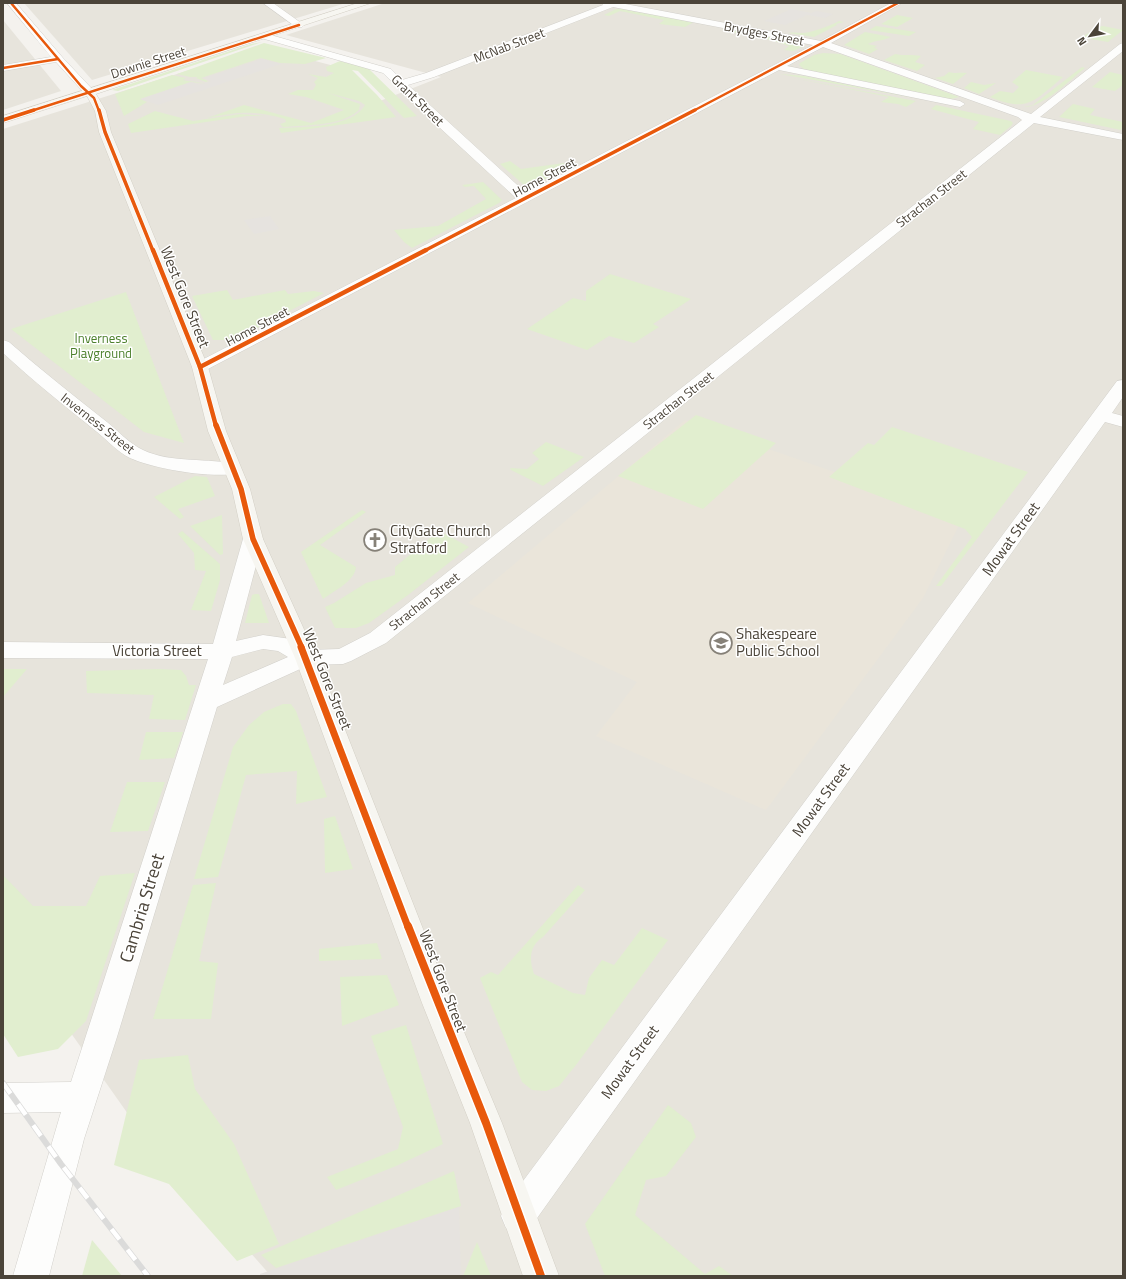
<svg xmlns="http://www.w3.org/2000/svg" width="1126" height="1279" viewBox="0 0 1126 1279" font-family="'Titillium Web',sans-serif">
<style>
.residential{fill:#e7e4dc}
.education{fill:#eae5da}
.green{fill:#e1eecf}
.parking{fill:#e6e3df}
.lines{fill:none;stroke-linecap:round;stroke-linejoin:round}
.street-casing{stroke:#d2d0cb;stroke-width:1}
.secondary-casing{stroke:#d3cfc5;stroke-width:1}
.street{fill:#fdfdfc;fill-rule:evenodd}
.secondary{fill:#f7f6f1;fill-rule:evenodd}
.rail-casing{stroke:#dbdbda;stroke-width:6}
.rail{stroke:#fff;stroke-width:4.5;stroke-dasharray:13;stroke-linecap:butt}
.cycleway-far5-casing{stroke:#fff;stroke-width:3.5}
.cycleway-far4-casing{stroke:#fff;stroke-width:5}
.cycleway-far3-casing{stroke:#fff;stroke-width:6}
.cycleway-far2-casing{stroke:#fff;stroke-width:8}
.cycleway-far1-casing{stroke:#fff;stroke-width:10}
.cycleway-casing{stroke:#fff;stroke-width:11}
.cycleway-far5{stroke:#e8590c;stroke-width:2.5}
.cycleway-far4{stroke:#e8590c;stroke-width:3.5}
.cycleway-far3{stroke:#e8590c;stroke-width:4.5}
.cycleway-far2{stroke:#e8590c;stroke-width:5.5}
.cycleway-far1{stroke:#e8590c;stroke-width:7}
.cycleway{stroke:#e8590c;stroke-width:8}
.labels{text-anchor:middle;stroke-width:3;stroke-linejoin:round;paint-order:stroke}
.far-street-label{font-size:13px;fill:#4b4439;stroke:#fff}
.far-park-label{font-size:13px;fill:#4a7f2a;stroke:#fff}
.street-label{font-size:15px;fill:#4b4439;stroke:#fff}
.poi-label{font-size:15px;fill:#4b4439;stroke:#fff;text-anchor:start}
.near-street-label{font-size:18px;fill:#4b4439;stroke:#fff}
</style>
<rect width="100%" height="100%" fill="#f4f2ee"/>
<g class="residential">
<path d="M24 3H346L92 80Z"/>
<path d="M385 3H1123V1276H271L128 1114 61 1019 3 885V129L262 47 338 67 380 101 441 77 286 35Z"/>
<path d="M3 20 61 91 3 110Z"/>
</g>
<path class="education" d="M685 420 963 517 923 598 766 810 596 736 637 682 468 603Z"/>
<g class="green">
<path d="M616 9H622L694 22 685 27 659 24 664 20 620 11 609 16 604 15Z"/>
<path d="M897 15 913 18 897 27 881 24Z"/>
<path d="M839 21 844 22 836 24 837 25 814 37 788 33C793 32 798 33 803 33 813 32 830 26 839 21Z"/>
<path d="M876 26 916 32 909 36 869 30Z"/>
<path d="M1103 26 1123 30 1108 42 1085 38 1086 37 1084 36 1097 27Z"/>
<path d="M725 28 798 42 805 46 793 51 784 50 789 46 771 40 722 30Z"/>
<path d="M865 32 891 37C883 41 876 40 868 44L877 46 874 48 878 49 869 54 844 45Z"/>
<path d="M262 42 124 89 118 91 112 90 251 44Z"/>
<path d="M264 43 326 58 305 64 280 63 261 58 201 78 208 81 206 82 196 78 198 77H190L177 74Z"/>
<path d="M823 53 840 54 857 60 959 97 951 99 815 72 804 69 799 65 800 63 814 55Z"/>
<path d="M895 54C904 56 912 54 921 56L915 62 925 65 917 71 884 60Z"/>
<path d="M340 61 368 68 417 116 404 118 358 71 352 70 377 95 396 117 281 133 279 128C303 127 352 128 365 105L359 101 328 93 360 104 359 110C342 126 306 125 283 127L280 124 286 122 285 119C252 110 240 112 207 118L244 105 311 123 344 110 306 97 288 94 298 90H313L316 85 314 82 318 78 308 74 326 77 334 73 327 71 326 67Z"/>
<path d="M1082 67 1085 68C1070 80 1044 107 1024 107L1033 105Z"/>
<path d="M1026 70 1063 77C1034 101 1028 113 990 97L1000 91 1013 93 1019 87 1012 82Z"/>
<path d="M949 72C956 74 960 72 967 73L953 84 935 78 944 76Z"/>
<path d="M1110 72 1123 75V85L1115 91 1092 87Z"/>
<path d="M780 74 805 76 920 99Z"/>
<path d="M172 75 186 78 183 80C189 82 196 81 202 83L191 82 140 99 147 102 124 116 115 94Z"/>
<path d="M788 77 916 101 906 107 898 104 881 102 889 97Z"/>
<path d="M971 82 984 85 996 83 979 94 964 88Z"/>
<path d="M1073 104 1095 109 1090 115 1123 122 1121 130 1059 117Z"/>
<path d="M936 105 1011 121 1013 123 1011 126 1000 135 973 129 979 122 931 109Z"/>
<path d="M155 111 193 121 240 114 265 116H247L131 133 128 124Z"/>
<path d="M510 161 521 169 564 163 569 167 530 187 524 185 500 164Z"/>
<path d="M483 182 502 200 499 203 412 248 404 242 394 230 438 226 486 199 474 186 465 187 462 185Z"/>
<path d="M610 274 691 299 653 324 659 327 634 343 609 336 587 350 527 329 573 298 586 301V291Z"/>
<path d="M227 290 233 300 285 290 288 294 314 291 324 293 233 340H213L192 296Z"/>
<path d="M126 292 184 443 144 432 11 329Z"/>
<path d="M696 415 776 443 703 509 618 476Z"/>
<path d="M892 427 1028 472 941 586H936L972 537 965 529 829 477 868 443 874 445Z"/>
<path d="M546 442 584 457 543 486 511 470 510 468 527 469 539 459 532 453Z"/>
<path d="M195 476 207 477 215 496 178 509 184 517 180 519 154 497Z"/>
<path d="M362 510 366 512 320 545 356 567C355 581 334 591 323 599L301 552Z"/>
<path d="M222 515 223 554 220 555 190 526Z"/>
<path d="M182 531 220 564V580L211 611 191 610 206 571 195 570 194 553 178 534Z"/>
<path d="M445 534 469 547 408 595 369 623 356 628H335L325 607 334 603 366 583 395 575V567L434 535 440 538Z"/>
<path d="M255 594H259L269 623H245L252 595Z"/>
<path d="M3 669H27L3 697Z"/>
<path d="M159 669 181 670 186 676 189 685H196L185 720 149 719 154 695 87 693 86 671Z"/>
<path d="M283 704H291L296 711 327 797 296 804 297 771 246 775 218 877 194 879 233 747 249 725 264 712Z"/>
<path d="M146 732H183L174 758 139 760Z"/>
<path d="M127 782H165L148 831 110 832Z"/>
<path d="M335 816 353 869 325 873 324 819Z"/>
<path d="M135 873 86 1021 58 1049 18 1057 3 1034V875L33 906H86L100 876Z"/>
<path d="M216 883 199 961 218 963 211 1019H153L193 885Z"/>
<path d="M578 885 585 890 543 937C529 946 529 960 534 974L573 993 585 995 589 978 602 960 614 965 642 928 668 940 576 1065 559 1086 546 1091 532 1090 522 1082 480 978 491 972 498 975Z"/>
<path d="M377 943 382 959 319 961V949Z"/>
<path d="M387 975 399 1005 342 1026 340 977Z"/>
<path d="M406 1025 443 1144 396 1166 336 1190 327 1177 398 1149 403 1127 371 1036Z"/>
<path d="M188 1055 195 1089 234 1144 279 1244 237 1261 169 1184 114 1165 139 1060Z"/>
<path d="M668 1105 691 1123 696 1137 666 1176 646 1180 635 1215 705 1274 719 1266 733 1276H605L585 1224Z"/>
<path d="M454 1171 461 1206 276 1268 261 1255Z"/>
<path d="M92 1240 122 1276H82Z"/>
<path d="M477 1242 491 1276H463Z"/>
</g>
<g class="parking">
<path d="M791 9 811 13 816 11 833 14 825 18 807 15 785 25 764 21Z"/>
<path d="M262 59 281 64 158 105 141 99 191 82 200 85 211 81 204 78Z"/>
<path d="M270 216 279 229 254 234 244 220Z"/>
<path d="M459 1207 461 1276H260V1274Z"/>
</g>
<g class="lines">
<g class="street-casing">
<g id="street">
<path d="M7 3H16L63 58 94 91 95 93 94 95H86L56 62 3 71V65L51 57Z"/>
<path d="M263 3H273L304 25 302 27H296Z"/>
<path d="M602 3H620L821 41 891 3H902L831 43 1031 114 1120 44 1123 43V51L1040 117 1123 134V140L1034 123 386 643 351 661 343 664 309 665 217 707 117 1037 84 1139 49 1276H13L61 1112 3 1113V1083L71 1082 208 659 3 658V642L213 644 243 539 246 535 253 533 260 535 263 539 236 641 263 635 291 639 310 650 339 649 370 633 1022 120 1018 117 823 47 787 66 960 101 965 104 960 107 779 70 206 370 200 372 194 370 192 367 194 364 516 198 426 115 383 73 261 38V34H267L391 69 402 80 426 73 603 5ZM613 7 813 45 526 193 408 85 434 77ZM263 649 278 651 288 657 223 685 232 657Z"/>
<path d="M3 340 9 342C41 370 74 396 107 422 118 431 130 444 143 450 173 464 207 457 239 465L241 469 239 473C214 479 154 469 130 458 119 453 107 440 97 432 65 406 33 381 3 353Z"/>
<path d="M1123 380V397L1112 413 1123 416V427L1105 422 530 1228 518 1233 506 1228 501 1216 506 1204 1117 381Z"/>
</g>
</g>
<g class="secondary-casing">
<path id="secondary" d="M358 3H371L96 94 106 111 111 132 208 367 226 431 250 489 263 539 317 658 452 1003 502 1123 559 1276H523L470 1123 422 1003 295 658 243 539 232 489 208 431 192 367 99 132 95 111 87 96 3 123V116Z"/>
</g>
<use href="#street" class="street"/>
<use href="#secondary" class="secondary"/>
<g class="rail-casing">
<path id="rail" d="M3 1083 61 1164 148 1276"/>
</g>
<use href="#rail" class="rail"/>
<g class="cycleway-far5-casing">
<g id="cycleway-far5">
<path d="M11 3 81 86 94 98 99 111"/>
<path d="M3 68 58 59"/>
<path d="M31 111 299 25"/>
<path d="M693 111 898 3"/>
</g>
</g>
<g class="cycleway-far4-casing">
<g id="cycleway-far4">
<path d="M99 110 105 132 153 251"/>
<path d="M3 120 34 110"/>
<path d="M424 251 695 110"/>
</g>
</g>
<g class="cycleway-far3-casing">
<g id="cycleway-far3">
<path d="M153 250 200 367 216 426"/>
<path d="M200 367 426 250"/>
</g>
</g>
<g class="cycleway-far2-casing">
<path id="cycleway-far2" d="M216 425 241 489 253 539 302 648"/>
</g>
<g class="cycleway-far1-casing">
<path id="cycleway-far1" d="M301 647 408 927"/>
</g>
<g class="cycleway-casing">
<path id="cycleway" d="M408 926 486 1123 541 1276"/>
</g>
<use href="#cycleway-far5" class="cycleway-far5"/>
<use href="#cycleway-far4" class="cycleway-far4"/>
<use href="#cycleway-far3" class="cycleway-far3"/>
<use href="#cycleway-far2" class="cycleway-far2"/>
<use href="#cycleway-far1" class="cycleway-far1"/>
<use href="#cycleway" class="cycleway"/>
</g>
<defs>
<g id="church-ring" transform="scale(1.15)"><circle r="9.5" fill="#fff" stroke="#868178" stroke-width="1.5"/><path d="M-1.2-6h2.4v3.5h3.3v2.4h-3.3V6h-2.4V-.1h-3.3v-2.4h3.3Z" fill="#868178"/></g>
<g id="school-ring" transform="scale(1.15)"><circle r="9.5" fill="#fff" stroke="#868178" stroke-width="1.5"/><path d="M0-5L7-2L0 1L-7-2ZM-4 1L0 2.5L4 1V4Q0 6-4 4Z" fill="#868178"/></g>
</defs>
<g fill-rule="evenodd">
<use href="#church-ring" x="375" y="540"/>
<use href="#school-ring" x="721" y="643"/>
</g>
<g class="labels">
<g class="far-street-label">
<text transform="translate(764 33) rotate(11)" y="5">Brydges Street</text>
<text transform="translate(509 45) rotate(-21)" y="5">McNab Street</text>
<text transform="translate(148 62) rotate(-18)" y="5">Downie Street</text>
<text transform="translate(418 100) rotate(44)" y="5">Grant Street</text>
<text transform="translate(544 177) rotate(-28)" y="5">Home Street</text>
<text transform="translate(931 198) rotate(-38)" y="5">Strachan Street</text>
<text transform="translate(257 326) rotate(-28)" y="5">Home Street</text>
<text transform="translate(678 400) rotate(-38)" y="5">Strachan Street</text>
<text transform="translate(98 423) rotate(38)" y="5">Inverness Street</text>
<text transform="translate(424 601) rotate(-38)" y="5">Strachan Street</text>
</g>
<g class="far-park-label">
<text x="101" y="343">Inverness<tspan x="101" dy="15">Playground</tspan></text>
</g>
<g class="street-label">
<text transform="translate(185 297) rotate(68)" y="5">West Gore Street</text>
<text transform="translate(1011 539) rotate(-54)" y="5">Mowat Street</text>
<text x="157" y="656">Victoria Street</text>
<text transform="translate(327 679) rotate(68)" y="5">West Gore Street</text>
<text transform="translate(821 800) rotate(-54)" y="5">Mowat Street</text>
<text transform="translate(443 981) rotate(69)" y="5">West Gore Street</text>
<text transform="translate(630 1062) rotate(-54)" y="5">Mowat Street</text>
</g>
<g class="poi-label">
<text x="390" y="536">CityGate Church<tspan x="390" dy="17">Stratford</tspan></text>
<text x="736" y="639">Shakespeare<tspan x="736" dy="17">Public School</tspan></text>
</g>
<g class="near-street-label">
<text transform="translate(142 908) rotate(-73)" y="6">Cambria Street</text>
</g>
</g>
<rect width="1126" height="1279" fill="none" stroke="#4b4439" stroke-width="8"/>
<g transform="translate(1090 36) rotate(238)" stroke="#ffffff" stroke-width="3" paint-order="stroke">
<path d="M0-3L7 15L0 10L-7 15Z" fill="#4b4439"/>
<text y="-6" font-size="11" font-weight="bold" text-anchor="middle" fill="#4b4439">N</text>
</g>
</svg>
